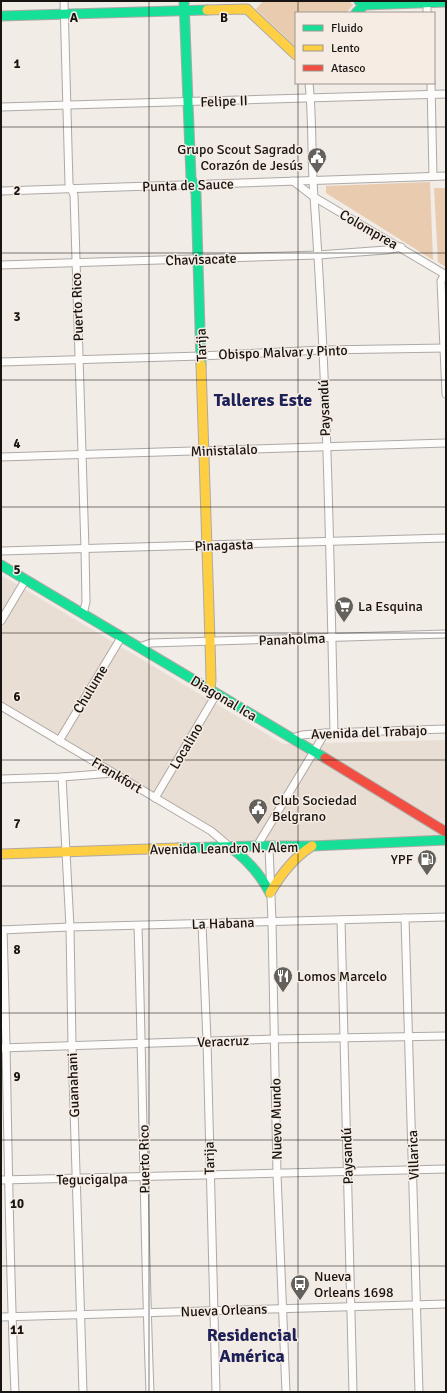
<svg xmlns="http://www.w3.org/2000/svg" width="447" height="1393" viewBox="0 0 447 1393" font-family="Signika,sans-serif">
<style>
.built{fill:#e8ded3}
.green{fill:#e9cbaf}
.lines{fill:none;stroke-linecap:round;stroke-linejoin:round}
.street-casing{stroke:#ada9a6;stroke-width:9}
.fast-casing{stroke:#ada9a6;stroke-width:11}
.slow-casing{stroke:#ada9a6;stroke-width:11}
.jam-casing{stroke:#ada9a6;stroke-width:11}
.street{stroke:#fdfcfb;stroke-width:7}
.fast{stroke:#16e098;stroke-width:9}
.slow{stroke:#ffcf43;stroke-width:9}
.jam{stroke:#f24e42;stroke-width:9}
.grid{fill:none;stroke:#171411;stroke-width:1;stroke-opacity:0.55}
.labels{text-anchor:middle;stroke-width:3;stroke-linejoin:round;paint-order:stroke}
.street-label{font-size:14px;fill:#171411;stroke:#f6ece3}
.poi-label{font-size:14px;fill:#171411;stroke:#f6ece3;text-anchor:start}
.district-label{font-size:18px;font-weight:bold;fill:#1c2159;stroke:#f6ece3}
.grid-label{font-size:13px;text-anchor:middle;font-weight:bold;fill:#171411;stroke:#f6ece3;stroke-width:3;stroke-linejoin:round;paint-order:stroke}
</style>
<rect width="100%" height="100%" fill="#f2ece7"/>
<path class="built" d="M1 575 283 744 446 740V840L234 842 1 703Z"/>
<g class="green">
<path d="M263 1H349L353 5 346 13H296V47L256 9Z"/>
<path d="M430 182 433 260 326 193V186Z"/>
<path d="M434 188H446V267L438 262Z"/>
</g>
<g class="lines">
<g class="street-casing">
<g id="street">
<path d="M64 1 69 184 74 195 85 549 86 602 83 614"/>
<path d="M427 1V13"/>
<path d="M309 83C313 121 311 159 314 197 327 375 330 554 334 733"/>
<path d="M431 83 433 176"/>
<path d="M1 107 446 94"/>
<path d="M293 181 314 197 446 275"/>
<path d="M1 191 446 176"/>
<path d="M1 265 318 255 386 250 401 247"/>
<path d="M445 274 441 281 446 394"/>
<path d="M1 362 201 356 322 350 446 348"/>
<path d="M1 457 446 443"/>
<path d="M1 551 446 538"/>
<path d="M1 621 26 579"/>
<path d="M139 647 151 643 446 634"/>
<path d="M1 706 211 831 230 847"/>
<path d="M292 738 302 735 325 733 446 729"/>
<path d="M59 741 122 636"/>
<path d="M62 777 70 927 72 1046 83 1392"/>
<path d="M1 779 62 777 113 773"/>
<path d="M155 798 217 693"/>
<path d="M257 846 325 733"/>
<path d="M269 847 272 921 277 1174 286 1392"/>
<path d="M405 918 419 1392"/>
<path d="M341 920 353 1392"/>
<path d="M202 924 207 1041 216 1392"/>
<path d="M138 926C143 1081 144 1237 150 1392"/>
<path d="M1 930 70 927 446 917"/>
<path d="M3 930C8 1084 8 1238 15 1392"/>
<path d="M1 1048 275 1039 446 1036"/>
<path d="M1 1180 446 1169"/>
<path d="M1 1317 446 1304"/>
</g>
</g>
<g class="fast-casing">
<g id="fast">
<path d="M184 1 191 178 196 193 201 364"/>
<path d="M359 1 364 5 446 2"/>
<path d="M356 13 364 5"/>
<path d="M1 16 207 10"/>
<path d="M1 565 325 758"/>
<path d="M230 847C248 860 260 874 270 893"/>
<path d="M178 848 257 846H312L446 840"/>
</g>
</g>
<g class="slow-casing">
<g id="slow">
<path d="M207 10 247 9 296 55"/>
<path d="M201 364 210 641 211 680 210 689"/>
<path d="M1 854 178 848"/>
<path d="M270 893C281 874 293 858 312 846"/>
</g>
</g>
<g class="jam-casing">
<path id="jam" d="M325 758 446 832"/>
</g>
<use href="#street" class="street"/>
<use href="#fast" class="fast"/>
<use href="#slow" class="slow"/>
<use href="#jam" class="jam"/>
</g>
<path class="grid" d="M149 1V1392M298 1V13M298 83V1392M1 127H446M1 253H446M1 380H446M1 507H446M1 633H446M1 760H446M1 886H446M1 1013H446M1 1140H446M1 1266H446"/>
<defs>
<g id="civic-pin" transform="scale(1)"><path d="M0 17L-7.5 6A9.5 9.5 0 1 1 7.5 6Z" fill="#64605c" stroke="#f6ece3"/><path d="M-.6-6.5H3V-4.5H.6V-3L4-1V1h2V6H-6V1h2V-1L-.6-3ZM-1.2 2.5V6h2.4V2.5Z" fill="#fff"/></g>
<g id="supermarket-pin" transform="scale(1)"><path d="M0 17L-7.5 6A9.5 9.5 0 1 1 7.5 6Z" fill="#64605c" stroke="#f6ece3"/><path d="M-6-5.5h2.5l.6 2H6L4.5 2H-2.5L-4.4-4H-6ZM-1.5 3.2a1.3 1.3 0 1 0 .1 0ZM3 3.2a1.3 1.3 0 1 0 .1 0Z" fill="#fff"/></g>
<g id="fuel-pin" transform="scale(1)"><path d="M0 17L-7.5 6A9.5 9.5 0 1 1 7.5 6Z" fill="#64605c" stroke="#f6ece3"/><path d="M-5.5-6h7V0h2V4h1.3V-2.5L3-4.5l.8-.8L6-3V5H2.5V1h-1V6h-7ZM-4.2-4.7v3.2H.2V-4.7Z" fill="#fff"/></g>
<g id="restaurant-pin" transform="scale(1)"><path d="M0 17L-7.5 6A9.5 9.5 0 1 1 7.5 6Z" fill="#64605c" stroke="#f6ece3"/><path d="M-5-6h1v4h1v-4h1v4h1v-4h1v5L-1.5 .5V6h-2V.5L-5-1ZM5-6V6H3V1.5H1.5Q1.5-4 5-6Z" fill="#fff"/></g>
<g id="bus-pin" transform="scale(1)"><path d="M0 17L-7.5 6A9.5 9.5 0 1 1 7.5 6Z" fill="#64605c" stroke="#f6ece3"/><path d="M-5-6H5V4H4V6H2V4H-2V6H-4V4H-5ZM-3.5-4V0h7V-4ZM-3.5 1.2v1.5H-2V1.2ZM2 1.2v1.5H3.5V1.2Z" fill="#fff"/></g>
</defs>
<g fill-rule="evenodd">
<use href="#civic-pin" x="317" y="157"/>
<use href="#supermarket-pin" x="344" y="606"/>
<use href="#civic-pin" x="258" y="808"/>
<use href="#fuel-pin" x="427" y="859"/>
<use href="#restaurant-pin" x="283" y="976"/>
<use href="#bus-pin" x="300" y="1284"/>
</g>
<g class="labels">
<g class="street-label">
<text transform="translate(224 101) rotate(-2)" y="5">Felipe II</text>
<text transform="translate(188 185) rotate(-2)" y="5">Punta de Sauce</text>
<text transform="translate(369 229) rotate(30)" y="5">Colomprea</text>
<text transform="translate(201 259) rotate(-2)" y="5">Chavisacate</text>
<text transform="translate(77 307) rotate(-92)" y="5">Puerto Rico</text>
<text transform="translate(201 345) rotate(-92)" y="5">Tarija</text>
<text transform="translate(283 352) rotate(-2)" y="5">Obispo Malvar y Pinto</text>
<text transform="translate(324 408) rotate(-92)" y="5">Paysandú</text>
<text transform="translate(224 450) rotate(-2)" y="5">Ministalalo</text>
<text transform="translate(224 545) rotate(-2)" y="5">Pinagasta</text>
<text transform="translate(292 639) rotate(-2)" y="5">Panaholma</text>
<text transform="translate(90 689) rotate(-59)" y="5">Chulume</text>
<text transform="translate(224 698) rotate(31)" y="5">Diagonal Ica</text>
<text transform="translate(369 732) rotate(-2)" y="5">Avenida del Trabajo</text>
<text transform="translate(186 746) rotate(-59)" y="5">Localino</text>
<text transform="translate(117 775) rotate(31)" y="5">Frankfort</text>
<text transform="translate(224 848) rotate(-1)" y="5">Avenida Leandro N. Alem</text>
<text transform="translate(223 923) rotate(-2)" y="5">La Habana</text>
<text transform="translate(223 1041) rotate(-2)" y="5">Veracruz</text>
<text transform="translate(73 1085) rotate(-92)" y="5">Guanahani</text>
<text transform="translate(276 1119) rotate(-91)" y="5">Nuevo Mundo</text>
<text transform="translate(413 1155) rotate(-92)" y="5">Villarica</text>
<text transform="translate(347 1156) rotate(-92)" y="5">Paysandú</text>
<text transform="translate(209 1158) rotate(-91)" y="5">Tarija</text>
<text transform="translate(144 1159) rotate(-91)" y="5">Puerto Rico</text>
<text transform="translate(92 1179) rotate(-1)" y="5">Tegucigalpa</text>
<text transform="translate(224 1310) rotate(-2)" y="5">Nueva Orleans</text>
</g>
<g class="poi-label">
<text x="303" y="154" text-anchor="end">Grupo Scout Sagrado<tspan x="303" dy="16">Corazón de Jesús</tspan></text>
<text x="358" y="611">La Esquina</text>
<text x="272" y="805">Club Sociedad<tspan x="272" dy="16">Belgrano</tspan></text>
<text x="413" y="864" text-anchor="end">YPF</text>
<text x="297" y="981">Lomos Marcelo</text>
<text x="314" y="1281">Nueva<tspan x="314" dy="16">Orleans 1698</tspan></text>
</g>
<g class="district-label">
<text x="263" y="406">Talleres Este</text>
<text x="252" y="1341">Residencial<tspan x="252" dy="21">América</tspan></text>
</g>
</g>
<g class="grid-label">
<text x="74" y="22">A</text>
<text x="224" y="22">B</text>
<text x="17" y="68">1</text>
<text x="17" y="195">2</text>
<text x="17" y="321">3</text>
<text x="17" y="448">4</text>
<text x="17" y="574">5</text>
<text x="17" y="701">6</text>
<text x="17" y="828">7</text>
<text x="17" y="954">8</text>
<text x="17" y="1081">9</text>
<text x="17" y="1208">10</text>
<text x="17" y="1334">11</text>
</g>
<rect width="447" height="1393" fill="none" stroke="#171411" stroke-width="4"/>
<rect x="295" y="12" width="140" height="72" fill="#f6ece3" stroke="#9d968f"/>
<rect x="303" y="25" width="20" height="6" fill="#16e098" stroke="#9d968f"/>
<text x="331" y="32" font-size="12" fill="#171411">Fluido</text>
<rect x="303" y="45" width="20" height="6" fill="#ffcf43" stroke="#9d968f"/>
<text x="331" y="52" font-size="12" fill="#171411">Lento</text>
<rect x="303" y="65" width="20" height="6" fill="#f24e42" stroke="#9d968f"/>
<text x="331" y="72" font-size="12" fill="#171411">Atasco</text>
</svg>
